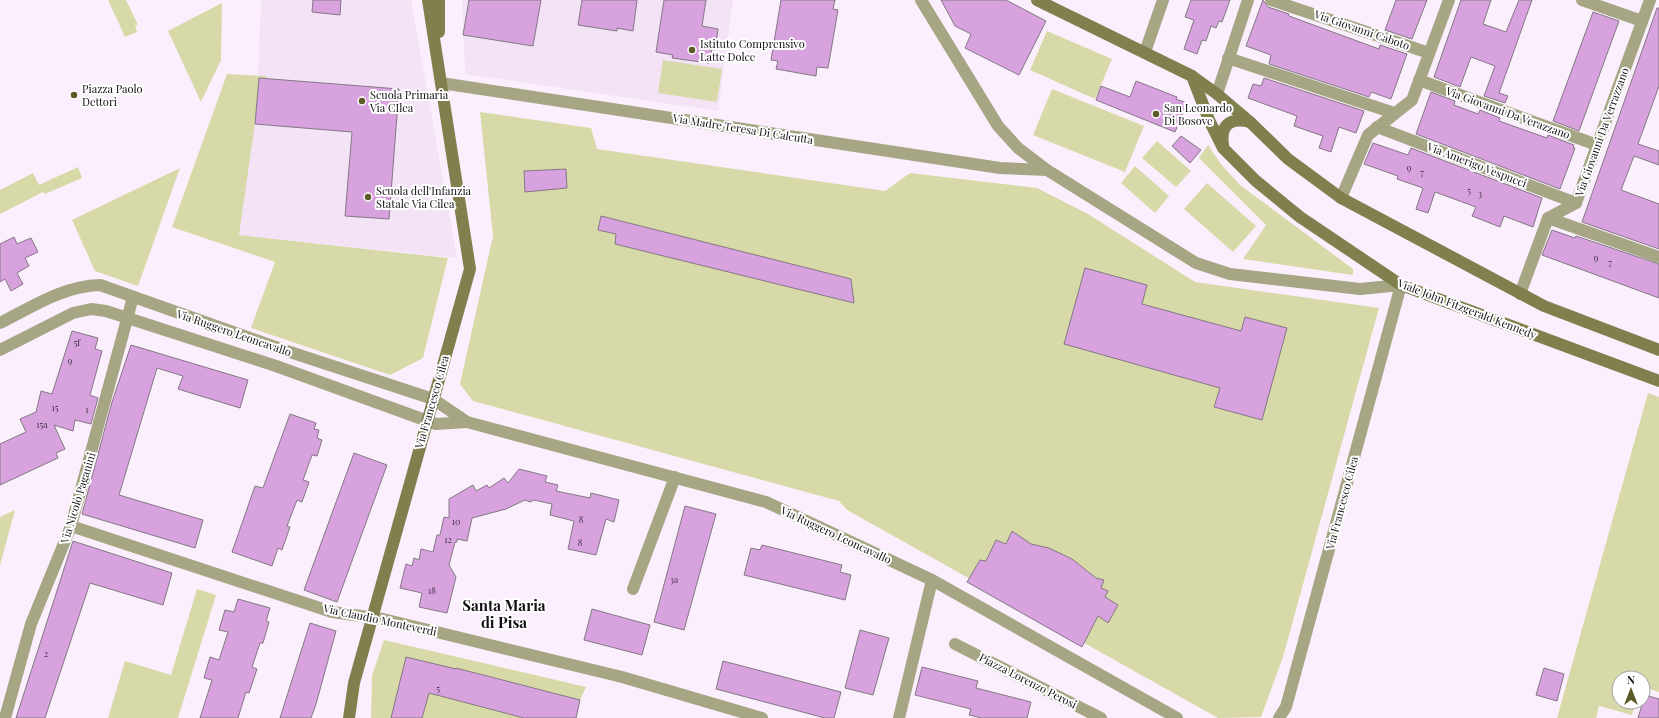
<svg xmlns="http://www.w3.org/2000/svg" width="1659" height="718" viewBox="0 0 1659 718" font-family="'Playfair Display',serif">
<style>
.built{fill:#f4e2f6}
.green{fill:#d8d9a8}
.building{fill:#d7a2de;stroke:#837884}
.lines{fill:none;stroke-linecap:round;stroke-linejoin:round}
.street{stroke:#a6a685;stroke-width:12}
.secondary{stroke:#80804f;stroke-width:12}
.poi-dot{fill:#5b5a26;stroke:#fff;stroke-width:1.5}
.labels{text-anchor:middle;stroke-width:4;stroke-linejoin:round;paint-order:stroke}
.number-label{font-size:9px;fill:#433346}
.street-label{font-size:11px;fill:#120e13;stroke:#fff}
.poi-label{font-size:11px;fill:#120e13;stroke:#fff;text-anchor:start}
.district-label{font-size:15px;font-weight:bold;fill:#120e13;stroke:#fff}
</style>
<rect width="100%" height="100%" fill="#fceffd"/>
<g class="built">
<path d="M261 0H411L457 258 239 235 258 74Z"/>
<path d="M462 0H733L718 111 465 74Z"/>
</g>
<g class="green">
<path d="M108 0H126L138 25H135L137 32 125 37Z"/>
<path d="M222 3 221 60 201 102 168 31Z"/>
<path d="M1047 31 1112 59 1095 99 1030 70Z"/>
<path d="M663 60 722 69 717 102 658 93Z"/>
<path d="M227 74 266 76 256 116 239 235 448 258 423 358 390 375 251 328 275 262 172 227Z"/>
<path d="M1052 89 1144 126 1125 172 1033 135Z"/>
<path d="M480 112 591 128 597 149 885 191 910 173 1037 188 1088 214 1195 282 1379 308 1283 657 1261 717 1218 718 847 510 839 501 473 401 460 384 493 236Z"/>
<path d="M1157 141 1191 171 1176 187 1142 158Z"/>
<path d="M1208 145 1220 163 1240 185 1353 269V275L1243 259 1266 225 1199 158Z"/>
<path d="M1135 166 1169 196 1155 213 1121 183Z"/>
<path d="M78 167 82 178 45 194 43 192 0 214V190L33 173 39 185Z"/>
<path d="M180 168 138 286 95 271 72 220Z"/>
<path d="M1207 183 1256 226 1233 252 1184 209Z"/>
<path d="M1648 393 1659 397V692L1643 687V678H1619V702H1636L1632 715 1599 706 1596 718H1557Z"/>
<path d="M15 510 0 565V517Z"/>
<path d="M197 589 216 595 178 718H108L125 661 171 675Z"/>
<path d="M384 640 586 687 580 700 456 668 449 698 524 718H371L372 676Z"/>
</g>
<g class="building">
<path d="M313 0H341L340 15 312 12Z"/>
<path d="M469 0H541L533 46 463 35Z"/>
<path d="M582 0H637L633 31 617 28V31L578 25Z"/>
<path d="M664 0H706L702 26 718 29 715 50 712 49 709 63 672 58 673 55 656 52Z"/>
<path d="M781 0H835L833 9 838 10 828 68 817 67 816 76 776 69 778 61 771 60Z"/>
<path d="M941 0H1006L1046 21 1019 75 965 48 971 34 955 26Z"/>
<path d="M1191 0H1230L1222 22 1219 21 1216 28 1211 26 1206 41 1202 40 1197 54 1184 49 1194 20 1185 17Z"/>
<path d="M1263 0 1268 7 1289 14V16L1379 49 1380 45 1407 54 1391 99 1371 92 1369 97 1269 64 1271 55 1246 46Z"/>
<path d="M1396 0H1427L1412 39 1385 30Z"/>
<path d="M1461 0H1491L1483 24 1506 32 1519 0H1532L1499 93 1508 96 1505 103 1484 96 1495 66 1471 57 1460 87 1434 77Z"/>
<path d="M1657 8H1659V86L1638 144 1659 151V165L1634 156 1621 190 1659 204V249L1582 222Z"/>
<path d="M1593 12 1619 21 1579 131 1553 121Z"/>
<path d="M259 78 399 89 389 219 345 216 352 132 255 124Z"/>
<path d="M1264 78 1364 111 1356 133 1339 127 1331 152 1319 148 1323 136 1294 126 1297 116 1248 98 1253 84 1261 86Z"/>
<path d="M1136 81 1177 97 1176 99 1187 103 1175 132 1096 100 1101 86 1130 97Z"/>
<path d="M1431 92 1455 101 1454 105 1478 114 1480 110 1500 118 1499 121 1547 138 1548 135 1574 145 1573 148H1575L1560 189 1416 134Z"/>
<path d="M1181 136 1201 150 1190 163 1172 146Z"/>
<path d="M1373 143 1408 155 1411 148 1542 198 1533 227 1504 216 1500 227 1472 216 1476 207 1435 192 1428 213 1416 209 1423 188 1397 179 1398 176 1364 164Z"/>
<path d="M566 169 567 188 525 192 524 171Z"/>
<path d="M601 216 851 279 854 303 615 244 616 234 598 230Z"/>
<path d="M1552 230 1575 238 1576 236 1659 264V298L1542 255Z"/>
<path d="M14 237 17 244 31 238 38 252 25 258 29 266 17 273 23 284 11 291 5 279 0 282V244Z"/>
<path d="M1085 268 1147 285 1142 304 1241 331 1245 317 1287 328 1262 420 1214 407 1220 388 1064 344Z"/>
<path d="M72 331 98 338 95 349 102 351 90 395 98 398 91 424 75 420 73 431 54 425 65 449 56 453 58 458 0 485V444L26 432 20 419 36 412 41 391 52 394Z"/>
<path d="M131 345 248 380 240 408 178 389 183 376 157 368 119 495 203 520 195 548 82 514 112 402Z"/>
<path d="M290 414 316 423 314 429 319 430 317 438 322 440 317 456 312 455 303 480 309 482 302 502 297 500 287 526 290 527 282 550 278 548 272 566 232 552 255 486 263 488Z"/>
<path d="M354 453 387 465 337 602 304 590Z"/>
<path d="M519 469 547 476 545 482 558 485 556 491 590 498 591 493 619 500 614 522 606 519 596 555 568 549 574 521 550 515 552 504 534 500 530 502 525 500 506 509 472 518 467 541 457 539V542H455L449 565 456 577 447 613 419 607 422 593 400 588 406 564 412 566 414 558 419 560 421 549 433 552 437 535H440L444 517 449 518V499L473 485 476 491 487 485 489 488 504 478 508 483Z"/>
<path d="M685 506 716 514 684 630 654 622Z"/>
<path d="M1012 531 1031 544 1049 548 1072 559 1096 578 1104 580 1101 588 1108 591 1105 597 1118 605 1108 623 1098 616 1082 647 967 582 980 560 986 561 996 540 1006 544Z"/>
<path d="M73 541 172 573 163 605 90 583 45 718H16Z"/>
<path d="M762 545 842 565 840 572 851 575 845 600 744 575 751 548 760 550Z"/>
<path d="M238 599 270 608 266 621 269 622 263 643H260L252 667 257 669 249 693 246 692 238 718H200L212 680 204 678 210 657 219 660 228 632 219 630 225 610 234 612Z"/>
<path d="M592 609 650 625 642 655 584 640Z"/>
<path d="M310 623 336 631 316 704 311 718H280Z"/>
<path d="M860 630 889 638 873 695 845 688Z"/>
<path d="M406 657 456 669V668L580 700 576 718H524L429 693 422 718H391Z"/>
<path d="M723 661 841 692 834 718H825L716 689Z"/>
<path d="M922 667 978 681 976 688 1031 702 1027 718H982L969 715 971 709 915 695Z"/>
<path d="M1544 668 1564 674 1557 701 1536 695Z"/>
<path d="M1645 695 1659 699V718H1638Z"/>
</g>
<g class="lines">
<g class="street">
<path d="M921 0 998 126 1018 148 1047 170 1196 263 1230 274 1360 289 1401 285 1286 707 1279 718"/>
<path d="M1271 0 1429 53"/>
<path d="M1582 0 1642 21"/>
<path d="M1145 52 1163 0"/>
<path d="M1228 58 1394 113"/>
<path d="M1419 80 1597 145"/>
<path d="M441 83 1000 168 1047 170"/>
<path d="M1217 94 1248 0"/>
<path d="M1377 127 1576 203"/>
<path d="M1341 198 1368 135 1412 100 1449 0"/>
<path d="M1548 218 1659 257"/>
<path d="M1520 294 1548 218 1576 203 1650 0"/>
<path d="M0 323C32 307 63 286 100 285L284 350 433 399 467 422 766 502 932 580 1177 718"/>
<path d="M0 350 73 313 91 309 106 311 276 366 436 424 467 422"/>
<path d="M71 526 332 612 383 619 622 677 762 718"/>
<path d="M633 589 675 477"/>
<path d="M955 644 1101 718"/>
<path d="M5 718 31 624 71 526 133 297"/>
<path d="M899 718 932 580"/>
</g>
<g class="secondary">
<path d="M439 0V32"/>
<path d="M1037 0 1192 76 1217 94 1250 122 1288 159 1341 198 1544 306 1659 350"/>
<path d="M1192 76 1209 120 1223 148 1256 181 1300 217 1401 285 1659 381"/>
<path d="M1223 145C1220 124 1231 117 1250 122"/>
<path d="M349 718 354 683 470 269 428 0"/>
</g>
</g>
<g class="poi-dot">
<circle cx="692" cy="50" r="4"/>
<circle cx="74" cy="95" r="4"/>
<circle cx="362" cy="101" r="4"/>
<circle cx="1156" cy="114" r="4"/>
<circle cx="368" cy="197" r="4"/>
</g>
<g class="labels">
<g class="number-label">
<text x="1409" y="171">9</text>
<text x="1422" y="176">7</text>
<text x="1469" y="194">5</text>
<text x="1480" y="197">3</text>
<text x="1596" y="261">9</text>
<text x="1610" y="266">7</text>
<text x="77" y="346">5f</text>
<text x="70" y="364">9</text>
<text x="55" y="411">15</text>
<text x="87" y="413">1</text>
<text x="42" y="428">15a</text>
<text x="581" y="523">8</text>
<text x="456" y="525">10</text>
<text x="448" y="543">12</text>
<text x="580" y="546">8</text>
<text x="674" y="583">3a</text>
<text x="432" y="594">18</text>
<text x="46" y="657">2</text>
<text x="438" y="692">5</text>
</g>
<g class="street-label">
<text transform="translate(1362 30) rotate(19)" y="4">Via Giovanni Caboto</text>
<text transform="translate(1508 113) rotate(20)" y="4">Via Giovanni Da Verazzano</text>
<text transform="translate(743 129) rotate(9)" y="4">Via Madre Teresa Di Calcutta</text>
<text transform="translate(1602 132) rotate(-70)" y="4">Via Giovanni Da Verrazzano</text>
<text transform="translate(1477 165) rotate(21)" y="4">Via Amerigo Vespucci</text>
<text transform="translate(1467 309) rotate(21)" y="4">Viale John Fitzgerald Kennedy</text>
<text transform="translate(234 333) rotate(19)" y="4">Via Ruggero Leoncavallo</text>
<text transform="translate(432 402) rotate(-74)" y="4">Via Francesco Cilea</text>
<text transform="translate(78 498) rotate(-73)" y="4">Via Nicolò Paganini</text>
<text transform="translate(1342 503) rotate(-75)" y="4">Via Francesco Cilea</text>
<text transform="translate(836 535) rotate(25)" y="4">Via Ruggero Leoncavallo</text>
<text transform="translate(380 620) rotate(12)" y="4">Via Claudio Monteverdi</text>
<text transform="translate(1028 681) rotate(27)" y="4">Piazza Lorenzo Perosi</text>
</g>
<g class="poi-label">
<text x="700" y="48">Istituto Comprensivo<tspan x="700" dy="13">Latte Dolce</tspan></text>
<text x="82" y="93">Piazza Paolo<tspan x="82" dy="13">Dettori</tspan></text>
<text x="370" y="99">Scuola Primaria<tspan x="370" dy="13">Via CIlea</tspan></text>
<text x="1164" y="112">San Leonardo<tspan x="1164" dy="13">Di Bosove</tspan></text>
<text x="376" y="195">Scuola dell'Infanzia<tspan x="376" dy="13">Statale Via Cilea</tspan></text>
</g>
<g class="district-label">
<text x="504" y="611">Santa Maria<tspan x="504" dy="17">di Pisa</tspan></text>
</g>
</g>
<g transform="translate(1631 690)"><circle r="19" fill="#ffffff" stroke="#a09fa1"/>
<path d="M0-3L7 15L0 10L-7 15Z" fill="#5b5a26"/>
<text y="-6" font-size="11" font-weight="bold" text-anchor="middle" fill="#120e13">N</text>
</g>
</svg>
